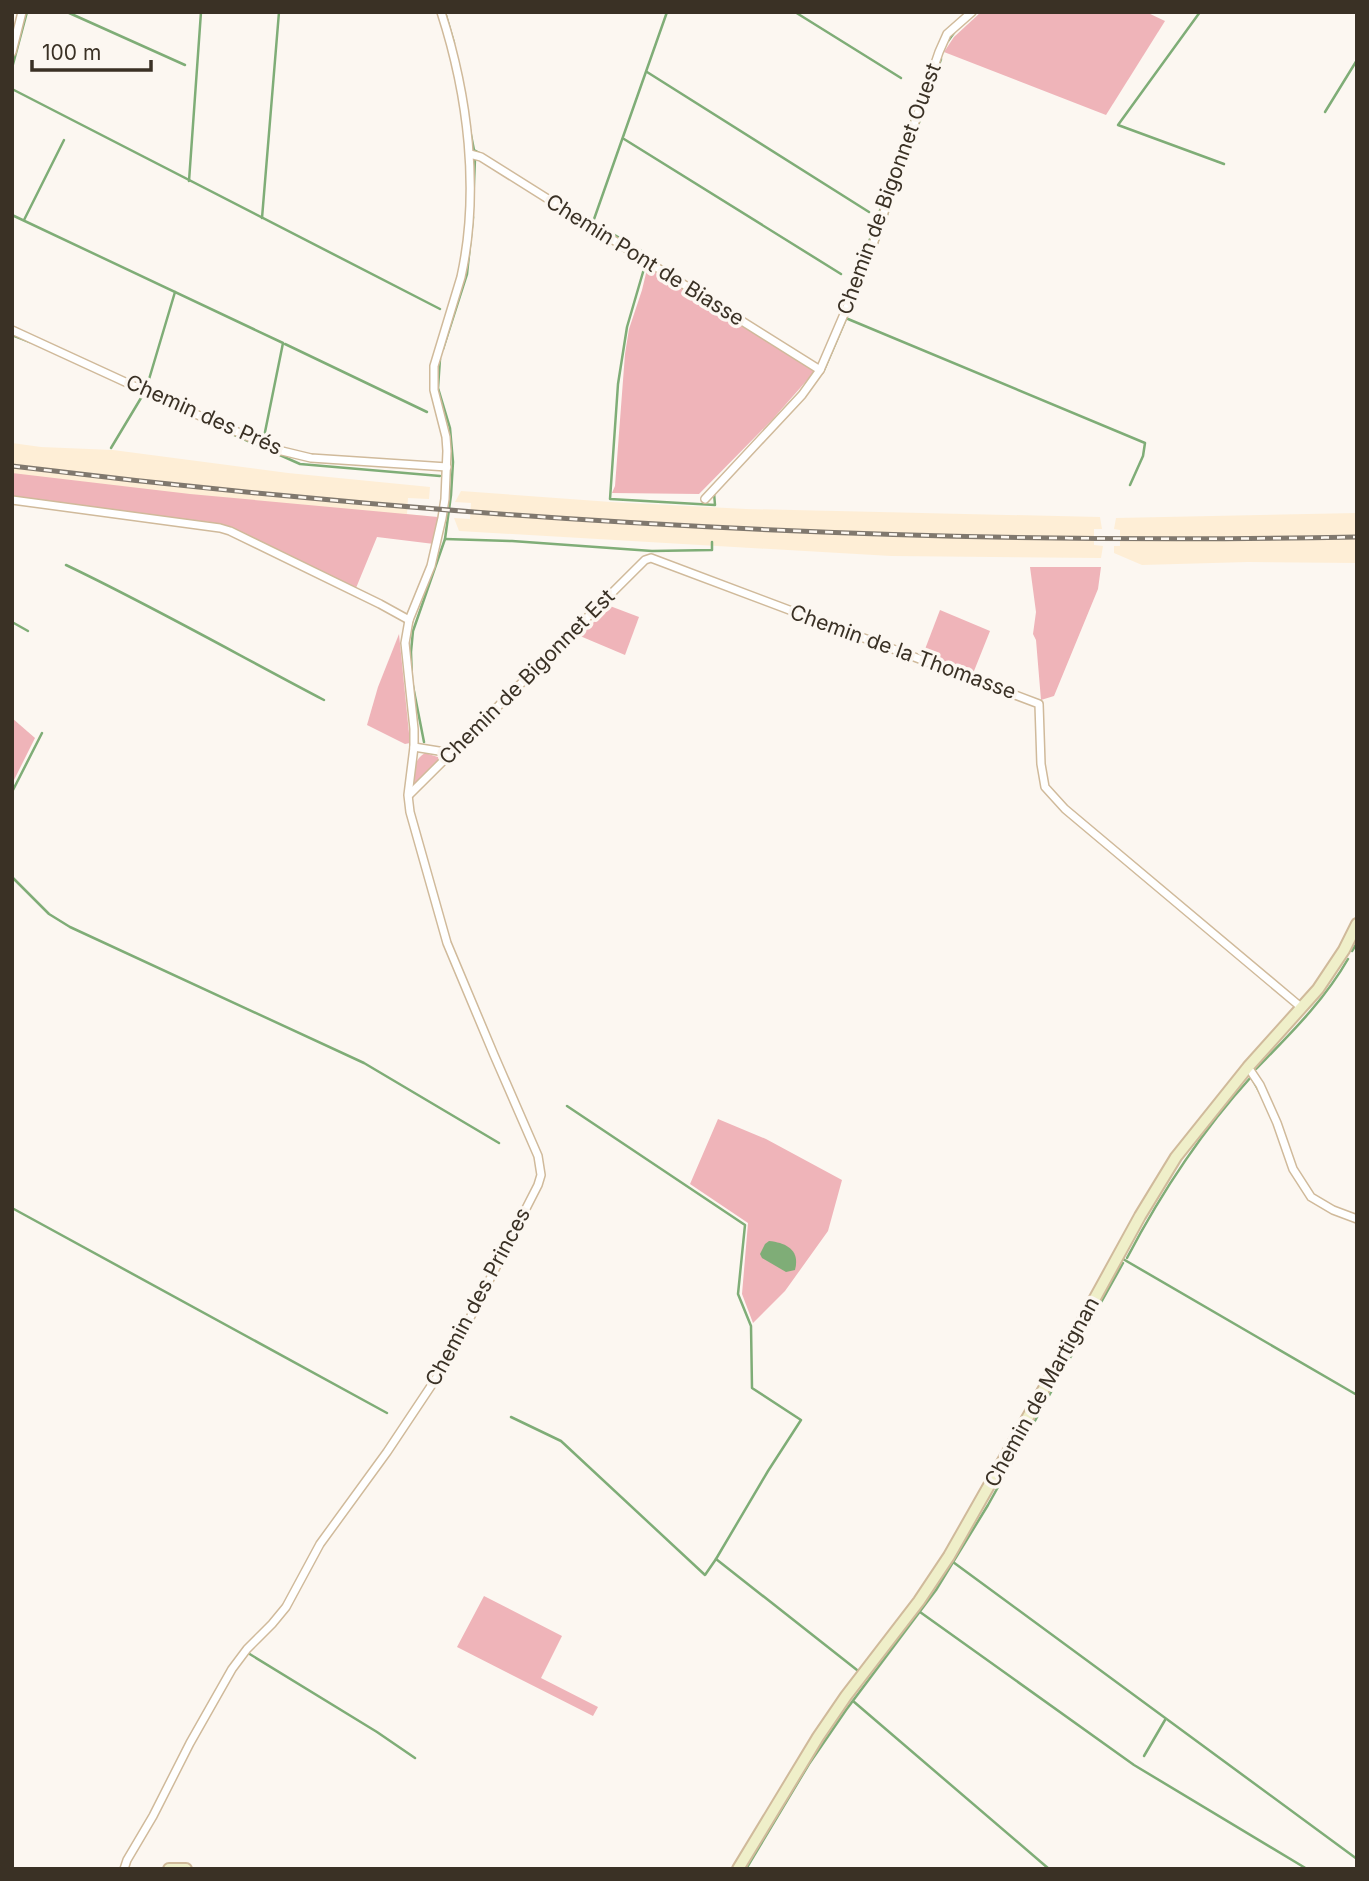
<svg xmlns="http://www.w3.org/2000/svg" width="1369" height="1881" viewBox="0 0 1369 1881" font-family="Inter,sans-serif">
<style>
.built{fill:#feeed6}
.green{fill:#efb4b9}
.water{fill:#7fad77}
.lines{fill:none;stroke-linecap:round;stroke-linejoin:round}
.stream{stroke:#7fad77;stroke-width:2.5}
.minor-casing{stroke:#d0ba9b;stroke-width:10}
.secondary-casing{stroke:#d0ba9b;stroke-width:14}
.minor{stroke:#fff;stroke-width:7}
.secondary{stroke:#efefc9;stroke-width:10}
.rail-casing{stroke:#80786e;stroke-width:5}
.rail{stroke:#fcf7f1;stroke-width:2.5;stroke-dasharray:8;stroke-linecap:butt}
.labels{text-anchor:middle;stroke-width:7;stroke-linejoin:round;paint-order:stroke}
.street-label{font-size:21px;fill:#3a3125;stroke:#fcf7f1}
</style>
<rect width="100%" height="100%" fill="#fcf7f1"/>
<g class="built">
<path d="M12 443 41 447 113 450 288 473 430 487 429 499 408 498 407 514 427 516 425 528 12 479Z"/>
<path d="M461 491 611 502 746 509 1100 517 1102 529H1094V545L1103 546 1101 558 891 556 459 531 454 518 470 519 471 503 455 502Z"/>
<path d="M1357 513V563L1248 562 1142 565 1114 553V546H1120V530L1114 529 1116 518Z"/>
</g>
<g class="green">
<path d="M981 12H1146L1165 21 1106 115 944 52 954 37Z"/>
<path d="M648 265 815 371 772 420 699 494 612 493 615 486 625 354 629 329 642 290Z"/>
<path d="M12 473 190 494 438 517 434 544 377 537 356 588 234 529 210 522 126 513 12 496Z"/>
<path d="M1030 567H1101L1098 589 1054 696 1041 700 1036 640 1033 634 1036 612Z"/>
<path d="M610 606 639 617 625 655 580 636Z"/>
<path d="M940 610 990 631 972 676 922 657Z"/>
<path d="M399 634 410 743 405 744 367 725 378 687Z"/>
<path d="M12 718 35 738 12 784Z"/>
<path d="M425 753 441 758 413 788 411 787C413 774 413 760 425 753Z"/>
<path d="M718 1119 766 1139 842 1180 828 1231 785 1291 753 1323 742 1294 748 1223 690 1184Z"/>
<path d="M484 1596 562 1636 541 1678 598 1707 593 1716 457 1647Z"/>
</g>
<path class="water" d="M769 1241C788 1243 800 1251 795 1270L786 1272 762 1258 760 1254 765 1244Z"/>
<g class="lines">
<g class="stream">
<path d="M67 12 185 65"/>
<path d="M445 12 454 43"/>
<path d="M667 12 593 222 648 255 627 327 618 384 610 499 715 505 714 493"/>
<path d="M795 12 901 78"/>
<path d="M1200 12 1118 125 1224 164"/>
<path d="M948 41 956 30"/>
<path d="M12 68 27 12"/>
<path d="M647 72 869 212"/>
<path d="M12 89 440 309"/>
<path d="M1325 112 1357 60"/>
<path d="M469 125 474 150 483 155"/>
<path d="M624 139 841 274"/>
<path d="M189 181 201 12"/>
<path d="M473 206 475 159"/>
<path d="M12 215 283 343 264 437"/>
<path d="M262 218 279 12"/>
<path d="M24 220 64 140"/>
<path d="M873 255 941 59"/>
<path d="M857 276 929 71"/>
<path d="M848 319 1145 443 1143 456 1130 485"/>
<path d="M12 335 30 342"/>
<path d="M285 344 427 412"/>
<path d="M443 349 467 274 473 217"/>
<path d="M815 382 824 370 869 265"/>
<path d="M147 386 175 292"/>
<path d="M205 422 300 464 440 476"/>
<path d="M111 448 144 393"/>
<path d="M445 539 512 541 652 551 712 550V542"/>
<path d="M66 565C154 607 238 655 324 700"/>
<path d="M12 622 28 631"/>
<path d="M424 742 412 681 411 652 413 631 445 539 451 495 453 462 450 428 438 388 440 359"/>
<path d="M12 792 42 733"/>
<path d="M12 877 49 914 70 927 364 1063 499 1143"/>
<path d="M1352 951 1357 943"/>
<path d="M1256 1069C1290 1034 1324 1001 1348 959"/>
<path d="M567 1106 745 1225 738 1294 751 1326 752 1388 801 1420 768 1471 716 1559"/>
<path d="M12 1208 387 1413"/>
<path d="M1127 1258C1161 1193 1202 1131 1251 1077L1260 1093"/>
<path d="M1123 1259 1357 1395"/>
<path d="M511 1417 561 1441 705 1575 716 1559 857 1670"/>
<path d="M953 1562 1357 1859"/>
<path d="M920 1612 1134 1765 1307 1869"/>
<path d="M248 1653 377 1732 415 1758"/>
<path d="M853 1701 1049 1869"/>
<path d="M1144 1756 1165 1720"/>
<path d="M746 1869 809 1764 846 1710 936 1590 988 1505 1123 1263"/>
</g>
<g class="minor-casing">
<g id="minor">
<path d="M12 52 22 12"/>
<path d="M470 154 481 157 820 370"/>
<path d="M12 330 186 410 282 451 311 458 447 467"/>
<path d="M705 499 802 395 820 370 869 256 939 52 947 34 972 12"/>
<path d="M12 500 220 528 230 531 380 604 409 620"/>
<path d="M414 747 451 753"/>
<path d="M409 795 645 560 651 558 1039 704 1041 764 1045 787 1065 809 1302 1008"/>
<path d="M1248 1067 1260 1085 1277 1123 1293 1169 1311 1197 1333 1210 1357 1219"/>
<path d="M124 1869 127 1860 153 1816 190 1743 232 1669 247 1649 272 1624 286 1607 320 1544 387 1452 449 1359 538 1185 541 1175 538 1156 494 1055 447 943 410 812 408 795 414 747V729L405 643 409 620 431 566 442 518 445 499 447 451 446 437 434 390V366L461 277C480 191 468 95 441 12"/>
</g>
</g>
<g class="secondary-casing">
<g id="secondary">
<path d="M169 1869H186"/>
<path d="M738 1869 818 1737 846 1696 919 1601 949 1556 1083 1320 1140 1216 1176 1157 1248 1067 1318 989 1344 950 1357 924"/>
</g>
</g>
<use href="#minor" class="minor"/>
<use href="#secondary" class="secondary"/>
<g class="rail-casing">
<path id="rail" d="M12 466C458 521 907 546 1357 537"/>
</g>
<use href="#rail" class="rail"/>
</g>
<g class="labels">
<g class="street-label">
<text transform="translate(889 189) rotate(-70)" y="7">Chemin de Bigonnet Ouest</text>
<text transform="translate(645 260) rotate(32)" y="7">Chemin Pont de Biasse</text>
<text transform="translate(204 415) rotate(24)" y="7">Chemin des Prés</text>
<text transform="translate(903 652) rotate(20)" y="7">Chemin de la Thomasse</text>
<text transform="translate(527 677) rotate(-45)" y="7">Chemin de Bigonnet Est</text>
<text transform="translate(478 1297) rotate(-62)" y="7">Chemin des Princes</text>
<text transform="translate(1042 1392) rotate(-61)" y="7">Chemin de Martignan</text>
</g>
</g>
<rect width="1369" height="1881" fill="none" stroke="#3a3125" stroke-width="28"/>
<path d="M32 60v10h119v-10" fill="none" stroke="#3a3125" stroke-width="3.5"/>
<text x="42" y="60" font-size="21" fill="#3a3125" stroke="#fcf7f1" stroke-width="5" paint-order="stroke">100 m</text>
</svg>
